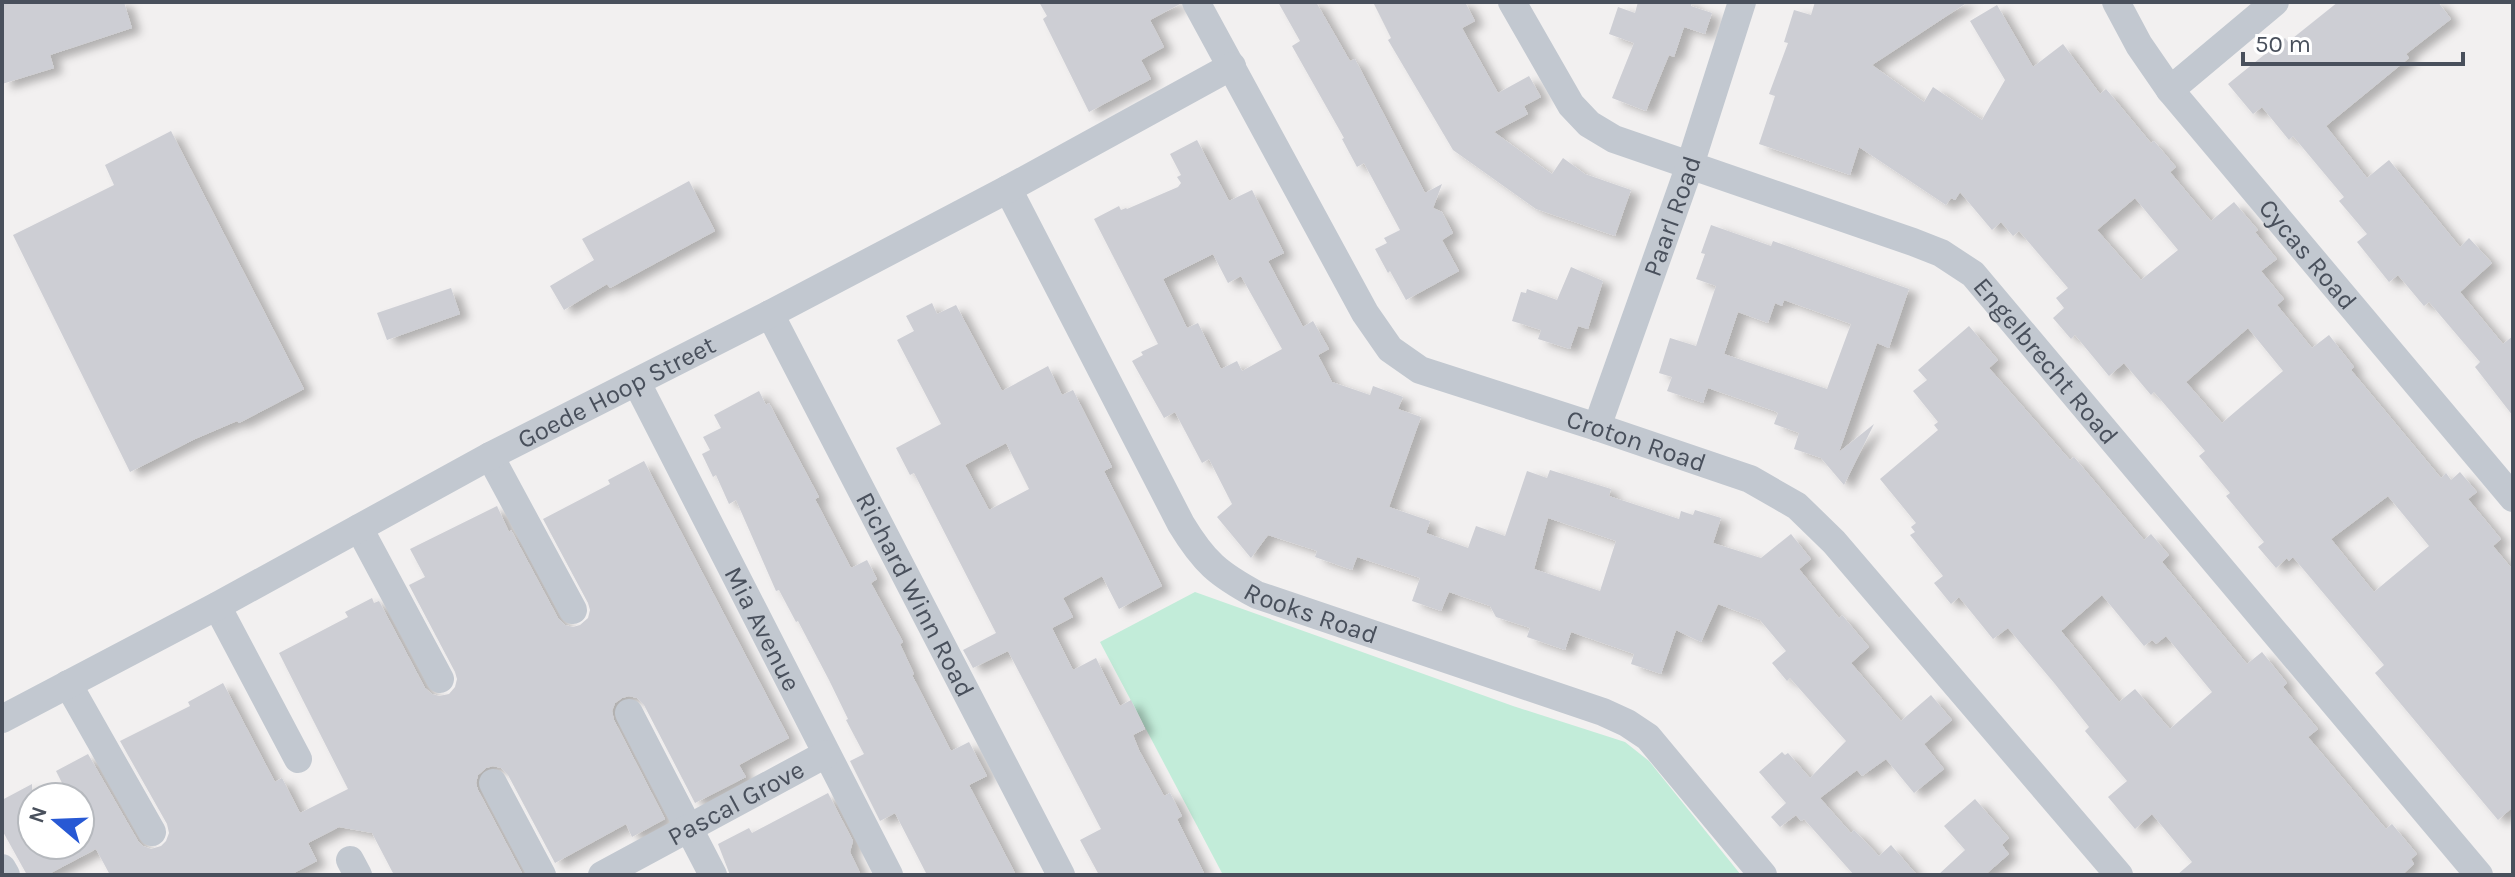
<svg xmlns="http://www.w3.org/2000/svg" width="2515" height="877" viewBox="0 0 2515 877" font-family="Karla,sans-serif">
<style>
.green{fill:#c2ecd9}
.building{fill:#cdced4;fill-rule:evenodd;filter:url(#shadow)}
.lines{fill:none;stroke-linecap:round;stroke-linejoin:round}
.minor{stroke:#c2c8d0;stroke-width:28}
.labels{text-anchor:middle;stroke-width:6;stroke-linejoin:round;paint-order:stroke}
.street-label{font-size:26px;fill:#49505c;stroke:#fff}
</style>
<defs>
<filter id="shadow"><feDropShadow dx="9" dy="5" stdDeviation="4" flood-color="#0004"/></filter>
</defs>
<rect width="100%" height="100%" fill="#f2f0f0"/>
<path class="green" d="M1195 592 1513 706 1625 742 1649 761 1741 875H1223L1100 642Z"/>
<g class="building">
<path d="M2 2H124L132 28 50 55 54 68 2 84Z"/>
<path d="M1039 2H1179L1180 4 1150 20 1164 47 1141 60 1151 79 1089 112 1043 19 1047 16Z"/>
<path d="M1278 2H1316L1350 61 1355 59 1425 193 1442 184 1433 208 1442 212 1453 233 1442 240 1459 271 1406 300 1390 271 1388 273 1375 249 1387 243 1384 238 1400 230 1364 163 1357 167 1342 139 1344 138 1292 46 1300 41Z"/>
<path d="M1373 2H1465L1475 21 1462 28 1498 93 1529 76 1541 97 1524 106 1528 114 1494 132 1552 174 1563 158 1585 174 1631 190 1615 236 1536 209 1453 150 1388 40 1391 38Z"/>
<path d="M1638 2H1692L1691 6 1712 13 1705 34 1684 27 1674 57 1669 55 1646 111 1612 98 1634 43 1609 34 1618 7 1635 13Z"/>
<path d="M1815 2H1968L1872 65 1924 102 1933 87 1982 120 2005 80 1970 21 1997 5 2033 67 2063 44 2100 94 2106 89 2151 143 2154 141 2176 167 2170 172 2211 221 2234 202 2258 230 2255 232 2277 259 2261 271 2284 299 2277 305 2312 348 2329 335 2354 367 2351 370 2441 478 2446 473 2451 480 2460 472 2477 492 2468 499 2501 539 2493 546 2513 570V807L2498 820 2375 673 2384 665 2293 557 2289 561 2287 558 2276 568 2258 547 2264 542 2226 496 2230 493 2199 456 2205 451 2154 392 2151 395 2124 363 2109 376 2075 335 2071 339 2053 318 2064 308 2056 298 2068 288 2019 231 2013 236 2001 222 1992 230 1960 192 1955 200 1951 198 1946 205 1859 147 1850 175 1759 144 1775 96 1769 94 1788 43 1784 42 1794 10 1811 15ZM2135 198 2178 250 2141 280 2097 230ZM2248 328 2283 371 2222 423 2186 382ZM2388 496 2429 546 2374 592 2331 539Z"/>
<path d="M2338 2H2438L2451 19 2406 54 2409 58 2326 126 2367 178 2389 160 2460 247 2469 238 2492 263 2460 292 2503 344 2513 336V416L2475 367 2480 362 2429 302 2424 306 2398 275 2389 282 2357 242 2367 234 2339 201 2344 197 2293 136 2289 140 2262 107 2253 114 2228 84 2285 38 2288 42Z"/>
<path d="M171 131 304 389 239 423 237 421 195 439 130 472 13 235 114 185 105 165Z"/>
<path d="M1197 140 1229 201 1252 190 1284 253 1268 261 1303 327 1313 321 1329 349 1318 355 1332 382 1370 395 1373 386 1403 397 1398 409 1421 417 1389 507 1430 521 1426 533 1468 548 1476 526 1505 536 1527 471 1547 478 1550 470 1611 489 1609 496 1679 519 1681 511 1693 515 1695 510 1721 518 1713 543 1761 558 1791 534 1811 559 1799 569 1839 618 1842 615 1869 647 1851 663 1901 721 1931 695 1952 720 1924 744 1944 769 1914 793 1886 759 1862 776 1857 770 1820 798 1851 833 1854 830 1879 856 1891 845 1917 875H1854L1804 819 1801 821 1796 815 1780 827 1771 817 1786 803 1759 772 1782 752 1785 755 1788 753 1810 778 1846 741 1790 678 1787 681 1772 663 1786 651 1760 620 1718 604 1701 642 1676 630 1661 674 1631 664 1634 654 1571 632 1565 650 1527 637 1530 628 1496 617 1490 606 1449 592 1441 611 1412 601 1420 578 1357 557 1352 570 1315 557 1317 551 1268 535 1251 558 1217 517 1232 504 1209 459 1202 463 1175 412 1164 418 1132 361 1143 355 1141 352 1158 344 1094 219 1119 206 1121 210 1126 208 1127 209 1178 187 1181 183 1177 177 1181 175 1170 154ZM1213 254 1228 283 1241 276 1282 349 1242 371 1237 361 1221 369 1198 323 1187 328 1163 279ZM1548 518 1616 541 1600 591 1534 569Z"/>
<path d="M689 181 715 231 610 288 607 284 564 310 550 286 594 260 582 239Z"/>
<path d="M1711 225 1771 246 1773 241 1909 289 1889 348 1877 343 1839 452 1874 424 1844 485 1821 458 1794 449 1799 433 1774 424 1778 413 1774 411 1708 388 1703 403 1667 391 1672 377 1659 373 1670 338 1696 346 1716 286 1696 279 1705 254 1701 253ZM1784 300 1851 324 1827 389 1724 354 1738 312 1768 323 1775 303 1782 306Z"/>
<path d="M1571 267 1603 281 1588 329 1578 326 1570 349 1538 339 1541 330 1512 321 1521 292 1526 293 1527 289 1557 300Z"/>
<path d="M451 288 460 314 387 340 377 313Z"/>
<path d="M932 303 937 314 956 305 1002 391 1048 366 1062 395 1073 390 1112 467 1104 471 1162 586 1119 609 1102 576 1063 598 1073 617 1052 628 1073 670 1096 658 1120 706 1131 700 1145 729 1133 735 1139 750 1164 796 1170 793 1182 816 1177 819 1205 875H1099L1080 840 1101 829 1008 651 973 668 963 650 996 633 914 473 910 475 896 448 941 424 897 340 914 331 906 316ZM1006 443 1029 489 989 510 965 465Z"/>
<path d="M1969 326 1998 360 1989 368 2070 460 2074 457 2144 540 2151 534 2169 555 2162 562 2247 664 2262 652 2287 683 2283 687 2318 729 2308 737 2386 829 2392 824 2417 854 2411 859 2414 864 2402 875H2177L2192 862 2152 814 2135 829 2108 797 2127 781 2085 731 2089 727 2055 684 2008 628 1993 639 1959 597 1951 604 1934 583 1943 576 1910 535 1915 532 1911 527 1916 523 1880 479 1938 430 1934 425 1938 422 1913 391 1927 380 1918 370ZM2102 595 2144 646 2152 640 2156 644 2166 636 2212 692 2170 729 2135 689 2119 702 2061 631Z"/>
<path d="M759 391 766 405 769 403 819 497 815 499 851 568 867 560 877 579 871 583 903 642 900 644 914 674 912 675 951 751 969 742 987 776 969 785 1016 875H927L895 813 880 821 850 761 864 754 846 720 848 719 829 680 798 621 796 622 779 590 776 591 736 500 729 504 716 475 713 477 702 454 710 450 703 437 721 428 714 415Z"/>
<path d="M644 461 789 738 739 765 746 777 695 803 644 705 637 698 629 696 622 698 615 703 612 711 614 720 665 819 632 837 626 824 555 863 508 775 501 768 493 766 486 768 478 775 476 783 478 790 523 875H394L372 833 339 827 308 843 317 861 290 875H110L96 849 47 875H27L2 830V800L32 784V845H80V797H69L56 771 88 754 138 841 143 846 151 849 161 846 166 841 169 833 167 824 120 741 190 706 188 702 223 683 275 782 282 778 300 813 348 789 279 653 348 617 345 612 372 598 374 603 379 601 425 688 432 694 439 696 449 694 455 687 457 679 455 672 409 585 425 577 410 549 497 506 509 532 511 530 558 618 565 625 573 627 580 625 588 618 590 610 588 603 543 519 610 484 608 480Z"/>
<path d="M828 793 853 841 850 852 861 875H730L718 844 749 828 752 833Z"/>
<path d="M1975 799 2009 838 2002 845 2009 854 1985 875H1938L1965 850 1944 826Z"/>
</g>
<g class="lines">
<g class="minor">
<path id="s1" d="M1196 2 1365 313 1390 349 1420 370 1597 427 1750 479 1797 506 1834 542 2119 875"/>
<path id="s2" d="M1512 2 1571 105 1589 124 1614 139 1913 242 1941 253 1973 274 2479 875"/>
<path id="s3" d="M2116 2 2139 45 2170 90 2513 498"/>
<path d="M2170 90 2275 2"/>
<path id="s4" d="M1008 189 1181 524C1204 562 1218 574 1257 595L1603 712 1627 723 1648 737 1763 875"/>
<path id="s5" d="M770 314 1061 875"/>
<path id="s6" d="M637 383 889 875"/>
<path id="s7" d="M1597 427 1690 165 1742 2"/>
<path d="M490 456 573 610"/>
<path d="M359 528 440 679"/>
<path d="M217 606 298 759"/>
<path d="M68 684 152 832"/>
<path d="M629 713 713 875"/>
<path id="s8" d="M2 719 217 606 490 456 770 314 1008 189 1232 66"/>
<path d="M493 783 542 875"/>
<path d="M350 860 358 875"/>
<path d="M2 868 6 875"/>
<path id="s9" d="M602 875 826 754"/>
</g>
</g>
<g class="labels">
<g class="street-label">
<text dy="9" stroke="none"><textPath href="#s7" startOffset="224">Paarl Road</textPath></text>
<text dy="9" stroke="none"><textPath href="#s3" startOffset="318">Cycas Road</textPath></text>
<text dy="9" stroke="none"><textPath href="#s2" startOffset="672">Engelbrecht Road</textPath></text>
<text dy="9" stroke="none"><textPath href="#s8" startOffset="696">Goede Hoop Street</textPath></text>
<text dy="9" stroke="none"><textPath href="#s1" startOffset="662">Croton Road</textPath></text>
<text dy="9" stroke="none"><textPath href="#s5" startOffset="316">Richard Winn Road</textPath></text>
<text dy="9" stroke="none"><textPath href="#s4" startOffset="540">Rooks Road</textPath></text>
<text dy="9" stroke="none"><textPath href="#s6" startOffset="276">Mia Avenue</textPath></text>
<text dy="9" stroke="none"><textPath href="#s9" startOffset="152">Pascal Grove</textPath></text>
</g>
</g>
<rect width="2515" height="877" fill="none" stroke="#49505c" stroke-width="8"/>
<g transform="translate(56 821) rotate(289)"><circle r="38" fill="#ffffff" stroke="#b6b9be" stroke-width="2"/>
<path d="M0-6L14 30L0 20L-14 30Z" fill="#2859d4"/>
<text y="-12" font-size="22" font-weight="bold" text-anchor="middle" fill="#49505c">N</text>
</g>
<path d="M2243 52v12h220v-12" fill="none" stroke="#49505c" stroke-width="4"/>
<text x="2255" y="52" font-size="24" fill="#49505c" stroke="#ffffff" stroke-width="6" paint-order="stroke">50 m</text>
</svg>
